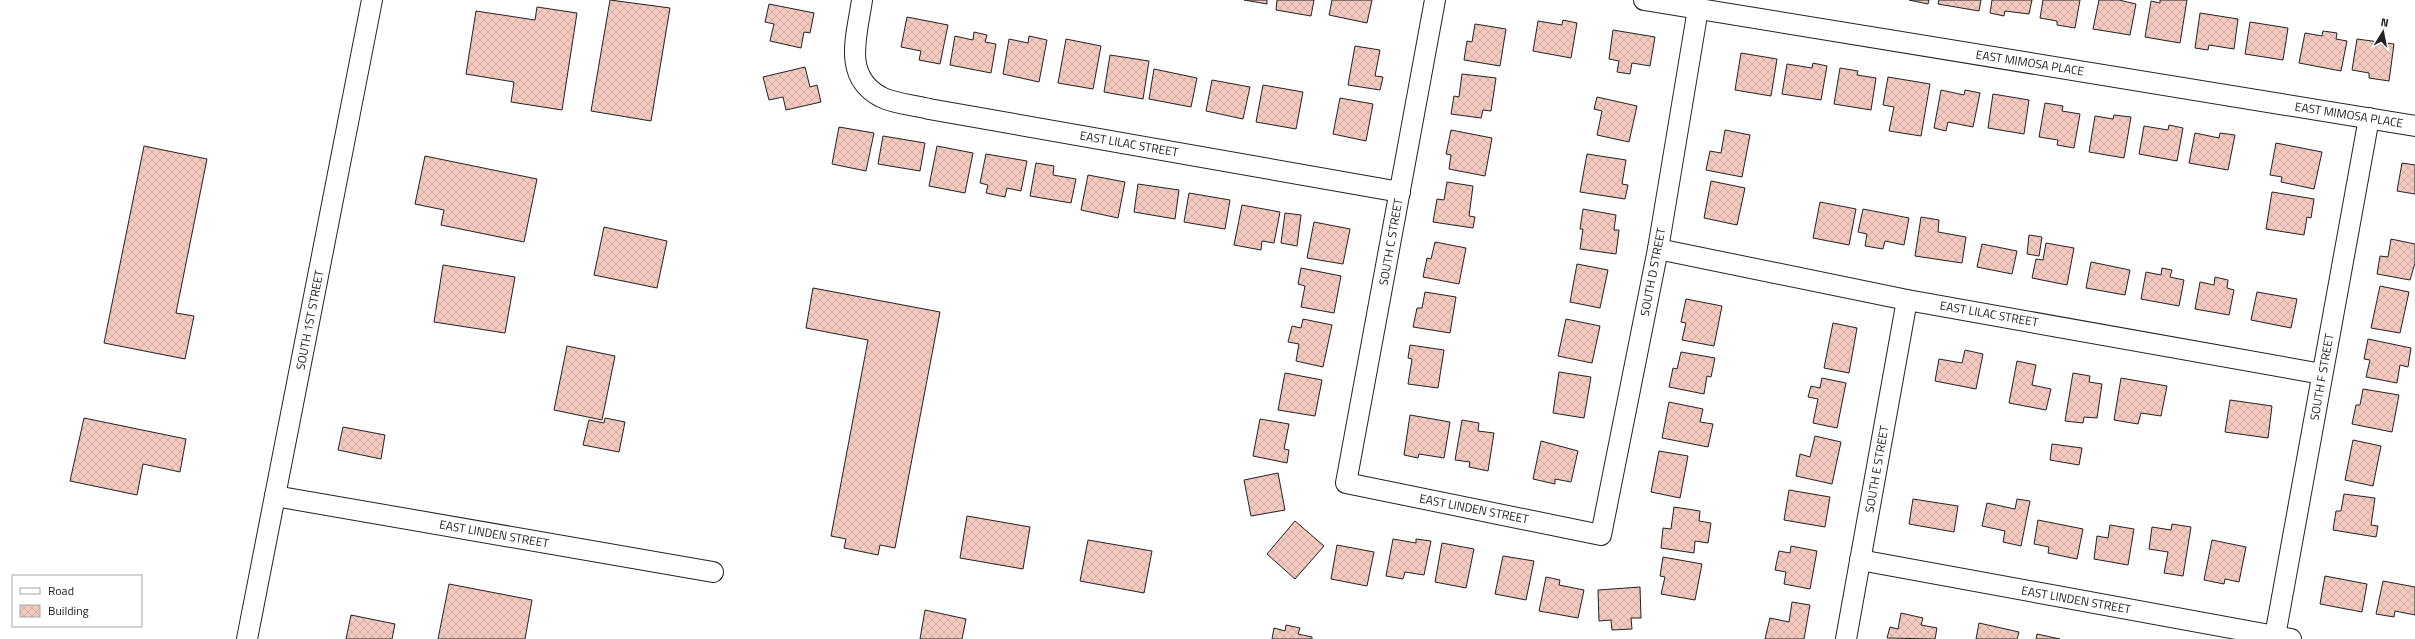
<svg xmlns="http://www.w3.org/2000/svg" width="2415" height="639" viewBox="0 0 2415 639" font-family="'Titillium Web',sans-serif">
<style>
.building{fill:url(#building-cross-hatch);stroke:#222}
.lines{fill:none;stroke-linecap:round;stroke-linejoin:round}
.minor-casing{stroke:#222;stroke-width:22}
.minor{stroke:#fff;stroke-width:20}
.labels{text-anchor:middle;stroke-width:3;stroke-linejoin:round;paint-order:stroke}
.street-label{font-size:12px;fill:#222;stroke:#fff}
</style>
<defs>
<pattern id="building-cross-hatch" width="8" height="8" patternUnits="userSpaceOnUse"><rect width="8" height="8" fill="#f3c9c0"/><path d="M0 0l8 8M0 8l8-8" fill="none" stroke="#d0aca5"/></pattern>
</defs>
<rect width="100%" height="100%" fill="#fff"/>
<g class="building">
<path d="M610 0 670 8 651 121 591 111Z"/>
<path d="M1244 0H1267V4Z"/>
<path d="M1277 0H1314L1311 16 1276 10Z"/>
<path d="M1332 0H1372L1367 23 1329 15Z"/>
<path d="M1909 0H1929L1928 4Z"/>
<path d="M1939 0H1981L1979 11 1938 4Z"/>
<path d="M1992 0H2032L2029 14 2005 11 2004 16 1990 13Z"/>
<path d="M2043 0H2080L2075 28 2057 25V21L2040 18Z"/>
<path d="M2099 0H2119L2136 4 2130 35 2093 29Z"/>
<path d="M2160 0H2187L2180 43 2145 37 2151 1 2160 3Z"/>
<path d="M769 4 814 13 810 33 804 32 801 48 770 41 774 24 765 22Z"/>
<path d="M537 7 577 13 562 110 511 102 514 82 466 74 476 11 535 20Z"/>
<path d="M2200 13 2238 19 2234 49 2209 45 2208 50 2195 48Z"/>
<path d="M907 17 948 25 940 64 919 60 921 51 901 47Z"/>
<path d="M1563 20 1577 23 1571 58 1533 51 1538 21 1562 25Z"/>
<path d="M2250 22 2288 28 2283 60 2245 54Z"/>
<path d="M1475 24 1506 29 1500 66 1464 60 1467 41 1472 42Z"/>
<path d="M1613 30 1655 37 1650 66 1632 63 1630 74 1617 72 1619 61 1609 59Z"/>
<path d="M2323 31 2337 33 2336 39 2347 41 2341 71 2299 63 2305 33 2322 36Z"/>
<path d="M974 32 987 35 985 42 996 44 991 73 950 65 955 36 973 40Z"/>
<path d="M1029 36 1047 40 1039 82 1003 74 1009 39 1028 43Z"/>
<path d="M1066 39 1101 46 1093 89 1058 83Z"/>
<path d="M2357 39 2394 44 2389 81 2369 78V73L2352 70Z"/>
<path d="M1355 46 1380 50 1375 76 1383 77 1380 90 1348 85Z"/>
<path d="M1741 53 1777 59 1771 96 1735 90Z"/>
<path d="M1110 55 1149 61 1143 99 1104 92Z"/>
<path d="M1813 63 1827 66 1821 100 1782 94 1787 64 1812 68Z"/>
<path d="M805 67 810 87 817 85 821 102 786 110 783 97 769 100 763 77Z"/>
<path d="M1840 68 1858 71 1857 75 1876 78 1871 110 1834 104Z"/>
<path d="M1154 69 1197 78 1191 107 1149 99Z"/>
<path d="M1462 74 1496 78 1491 111 1483 110 1481 118 1451 114 1454 96 1459 97Z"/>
<path d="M1888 77 1930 84 1921 136 1889 131 1894 107 1883 105Z"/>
<path d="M1212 80 1250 87 1243 119 1206 111Z"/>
<path d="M1263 85 1303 92 1296 129 1256 122Z"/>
<path d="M1941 90 1964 95 1965 90 1980 93 1973 127 1948 122 1946 131 1934 128Z"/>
<path d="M1993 94 2029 100 2024 134 1988 128Z"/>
<path d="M1597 97 1637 106 1629 142 1597 135 1602 111 1594 109Z"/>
<path d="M1340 98 1373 104 1366 141 1333 134Z"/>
<path d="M2045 103 2063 106 2062 111 2080 114 2074 148 2057 145 2058 140 2039 137Z"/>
<path d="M2114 115 2131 117 2124 158 2089 152 2095 116 2113 119Z"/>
<path d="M2169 125 2183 128 2177 161 2139 154 2144 126 2168 130Z"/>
<path d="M839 127 874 133 866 171 832 164Z"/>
<path d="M1451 130 1492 138 1485 176 1449 169 1451 155 1446 154Z"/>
<path d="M1725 130 1750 135 1742 177 1706 170 1710 151 1721 153Z"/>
<path d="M2195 133 2219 138 2220 133 2235 135 2228 170 2189 163Z"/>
<path d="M883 136 925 143 920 171 878 164Z"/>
<path d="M2276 143 2322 152 2314 189 2281 182 2282 177 2270 175Z"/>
<path d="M144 146 207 159 176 313 194 316 185 359 104 343Z"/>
<path d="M937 146 973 153 965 193 929 186Z"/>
<path d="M986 154 1027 161 1021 191 1007 188 1005 197 986 193 988 185 980 183Z"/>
<path d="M1587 154 1626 160 1622 184 1628 185 1625 199 1580 192Z"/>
<path d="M425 156 537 179 524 242 441 225 444 210 415 204Z"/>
<path d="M1036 163 1054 166 1053 175 1076 179 1071 203 1030 196Z"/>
<path d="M2402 163 2415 165V194L2397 191Z"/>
<path d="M1088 175 1125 182 1118 218 1081 210Z"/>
<path d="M1711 181 1745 188 1737 225 1704 218Z"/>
<path d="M1447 182 1473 186 1469 216 1475 217 1473 228 1433 222 1437 199 1444 200Z"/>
<path d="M1138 184 1179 190 1175 219 1134 212Z"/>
<path d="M2272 192 2314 199 2311 218 2307 217 2304 235 2266 229Z"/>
<path d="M1189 193 1230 200 1225 229 1184 222Z"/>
<path d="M1820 202 1856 209 1849 245 1813 238Z"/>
<path d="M1242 205 1280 212 1274 243 1262 241 1261 250 1234 245Z"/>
<path d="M1583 209 1616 215 1614 230H1619L1616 254 1580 249 1583 229H1580Z"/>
<path d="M1863 209 1909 218 1904 245 1885 241 1883 249 1865 246 1867 234 1858 232Z"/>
<path d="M1285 213 1301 215 1297 246 1281 243Z"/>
<path d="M1921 217 1939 220 1938 232 1966 237 1962 263 1915 256Z"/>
<path d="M1314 222 1350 229 1343 264 1307 258Z"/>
<path d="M604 227 667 241 657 288 594 275Z"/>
<path d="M2029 235 2042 237 2039 256 2027 254Z"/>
<path d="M2391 239 2415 244V263L2410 280 2377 274 2380 256 2388 257Z"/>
<path d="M1435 242 1466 248 1459 284 1423 277 1427 258 1431 259Z"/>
<path d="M2046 243 2074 248 2067 285 2032 278 2036 259 2043 260Z"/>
<path d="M1982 244 2017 251 2012 274 1977 267Z"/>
<path d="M2091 262 2130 270 2125 295 2086 288Z"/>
<path d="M1577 264 1608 270 1600 308 1570 302Z"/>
<path d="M443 265 515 277 505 333 434 322Z"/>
<path d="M1301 268 1341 276 1334 313 1301 307 1305 286 1298 284Z"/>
<path d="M2162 268 2172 270 2170 277 2184 280 2179 306 2141 299 2146 272 2161 275Z"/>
<path d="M2215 277 2228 280 2227 288 2234 290 2229 315 2195 309 2200 282 2214 285Z"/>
<path d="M2380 286 2409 292 2400 333 2371 328Z"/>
<path d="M813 288 940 312 895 548 880 545 878 555 844 548 846 539 831 536 868 340 806 328Z"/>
<path d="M1425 292 1456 297 1450 333 1413 327 1417 308H1422Z"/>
<path d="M2257 292 2297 299 2291 328 2251 320Z"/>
<path d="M1686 299 1722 306 1714 346 1682 340 1686 323 1681 322Z"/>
<path d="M1303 319 1332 325 1323 367 1296 361 1299 344 1288 342 1292 326 1301 328Z"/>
<path d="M1566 319 1600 326 1592 363 1558 356Z"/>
<path d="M1833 323 1857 328 1849 373 1824 368Z"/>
<path d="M2368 339 2411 348 2408 367 2400 365 2397 383 2366 377 2370 360 2364 359Z"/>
<path d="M1410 345 1444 350 1438 388 1408 384 1412 359 1408 358Z"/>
<path d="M567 346 615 356 602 420 554 410Z"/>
<path d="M1965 350 1983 354 1976 389 1935 381 1939 359 1962 363Z"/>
<path d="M1681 352 1715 358 1711 377 1707 376 1704 394 1669 387 1673 368 1677 369Z"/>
<path d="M2017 361 2036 365 2032 385 2051 389 2046 410 2009 403Z"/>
<path d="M1559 372 1591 377 1584 418 1553 413Z"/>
<path d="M1285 373 1322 380 1315 416 1278 410Z"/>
<path d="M2073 373 2090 376 2089 382 2102 384 2097 418 2084 417 2083 423 2065 421Z"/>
<path d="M1822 378 1846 383 1837 428 1813 423 1818 399 1808 397 1811 386 1820 388Z"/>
<path d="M2121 378 2167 386 2161 416 2141 413 2138 424 2114 420Z"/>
<path d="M2363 389 2399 395 2392 432 2352 424 2356 405H2360Z"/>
<path d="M2230 400 2272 406 2268 438 2225 432Z"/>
<path d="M1669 402 1703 409 1700 422 1713 424 1708 447 1662 438Z"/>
<path d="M1410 415 1450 422 1444 458 1419 454 1418 458 1404 455Z"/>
<path d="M84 418 186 439 180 472 143 464 137 495 70 481Z"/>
<path d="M605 418 625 422 619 452 583 445 589 420 604 423Z"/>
<path d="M1260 419 1289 424 1284 449 1289 450 1287 463 1253 456Z"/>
<path d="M1462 420 1479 423 1478 431 1494 433 1488 471 1469 467 1470 462 1455 460Z"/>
<path d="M343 427 385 435 381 459 338 450Z"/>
<path d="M1815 436 1841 442 1832 484 1796 476 1800 454 1810 457Z"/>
<path d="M2353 440 2381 446 2373 486 2345 480Z"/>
<path d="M1541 441 1578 451 1571 482 1555 479V484L1533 479Z"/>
<path d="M2052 444 2082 448 2079 465 2050 460Z"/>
<path d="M1659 451 1688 456 1680 498 1651 492Z"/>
<path d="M1278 473 1285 510 1251 516 1244 480Z"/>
<path d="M1789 490 1830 497 1825 527 1784 520Z"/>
<path d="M2344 494 2375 498 2371 525 2378 526 2376 537 2333 530 2336 511H2341Z"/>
<path d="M1913 499 1958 506 1954 532 1909 524Z"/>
<path d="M2017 499 2030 501 2021 546 2003 542 2005 531 1982 526 1987 503 2015 509Z"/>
<path d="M1674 507 1700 511 1699 521 1711 523 1708 543 1695 541 1694 553 1661 548 1663 528 1671 529Z"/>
<path d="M967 516 1030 527 1023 569 960 558Z"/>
<path d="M2038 520 2083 529 2077 559 2048 553 2049 547 2034 544Z"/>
<path d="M1295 521 1324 546 1295 579 1267 554Z"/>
<path d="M2172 524 2191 527 2183 576 2164 573 2168 552 2149 549 2152 527 2171 530Z"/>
<path d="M2110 525 2134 529 2128 565 2094 559 2097 536 2108 538Z"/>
<path d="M1393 539 1416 543V539L1431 541 1424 575 1405 572 1403 579 1386 576Z"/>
<path d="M1088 540 1152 551 1144 593 1080 581Z"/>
<path d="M2212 540 2246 547 2239 582 2225 579 2224 584 2204 580Z"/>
<path d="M1442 543 1474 549 1466 588 1435 582Z"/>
<path d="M1337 545 1374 552 1367 586 1331 579Z"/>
<path d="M1791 546 1817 551 1810 589 1784 584 1786 572 1775 570 1779 551 1790 553Z"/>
<path d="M1503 556 1534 561 1526 600 1495 594Z"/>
<path d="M1663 557 1702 564 1695 600 1661 594 1665 577 1660 576Z"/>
<path d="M2325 576 2367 584 2362 612 2320 604Z"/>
<path d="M1546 577 1560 580 1559 585 1584 590 1578 618 1539 611Z"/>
<path d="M2383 581 2415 587V615L2395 611 2394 617 2376 614Z"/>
<path d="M449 584 532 600 525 639H438Z"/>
<path d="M1640 587 1641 618H1631L1632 629 1612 630 1611 620 1599 621 1598 590Z"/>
<path d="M1792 602 1810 605 1804 639H1765L1770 618 1789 622Z"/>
<path d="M925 610 966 619 962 639H920Z"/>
<path d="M1901 613 1923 618 1921 625 1937 628 1935 639 1887 638 1890 627 1898 629Z"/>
<path d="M351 615 395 624 392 639H346Z"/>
<path d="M1979 623 2019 632 2017 639H1976Z"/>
<path d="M1286 625 1300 628 1298 634 1312 637V639H1272L1274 628 1285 631Z"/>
<path d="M2037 634 2060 639H2036Z"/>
</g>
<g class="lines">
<g class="minor-casing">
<g id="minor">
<path d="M862 0C857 36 842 76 881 97 895 104 914 105 929 109L1400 192"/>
<path d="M1435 0 1346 483 1601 535 1658 249 1698 9"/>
<path d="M1644 0 2415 126"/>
<path d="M1658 249 1907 300 2322 374"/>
<path d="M275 496 713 572"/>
<path d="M1860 560 2291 639"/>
<path d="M2275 636 2369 118"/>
<path d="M247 639 372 0"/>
<path d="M1846 639 1907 300"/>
</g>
</g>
<use href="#minor" class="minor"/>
</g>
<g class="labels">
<g class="street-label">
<text transform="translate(2030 63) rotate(9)" y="4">EAST MIMOSA PLACE</text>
<text transform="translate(2349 115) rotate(9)" y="4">EAST MIMOSA PLACE</text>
<text transform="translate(1129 144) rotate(10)" y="4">EAST LILAC STREET</text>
<text transform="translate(1391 242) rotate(-80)" y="4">SOUTH C STREET</text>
<text transform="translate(1653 272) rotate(-79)" y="4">SOUTH D STREET</text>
<text transform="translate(1989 314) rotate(10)" y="4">EAST LILAC STREET</text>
<text transform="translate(310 320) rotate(-79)" y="4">SOUTH 1ST STREET</text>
<text transform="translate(2322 377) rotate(-80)" y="4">SOUTH F STREET</text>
<text transform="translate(1877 469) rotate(-80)" y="4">SOUTH E STREET</text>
<text transform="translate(1474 509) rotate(11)" y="4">EAST LINDEN STREET</text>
<text transform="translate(494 534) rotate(10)" y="4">EAST LINDEN STREET</text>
<text transform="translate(2076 600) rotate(10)" y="4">EAST LINDEN STREET</text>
</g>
</g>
<rect x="12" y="575" width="130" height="52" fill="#ffffff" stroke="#a7a7a7"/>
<rect x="20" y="588" width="20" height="6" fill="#ffffff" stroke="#a7a7a7"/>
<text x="48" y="595" font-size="12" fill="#222222">Road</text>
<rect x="20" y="605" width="20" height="12" fill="url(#building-cross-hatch)" stroke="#a7a7a7"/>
<text x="48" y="615" font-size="12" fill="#222222">Building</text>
<g transform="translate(2383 32) rotate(10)" stroke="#ffffff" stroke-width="3" paint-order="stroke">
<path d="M0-3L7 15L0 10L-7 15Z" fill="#222222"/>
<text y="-6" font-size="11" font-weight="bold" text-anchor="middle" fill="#222222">N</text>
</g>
</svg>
